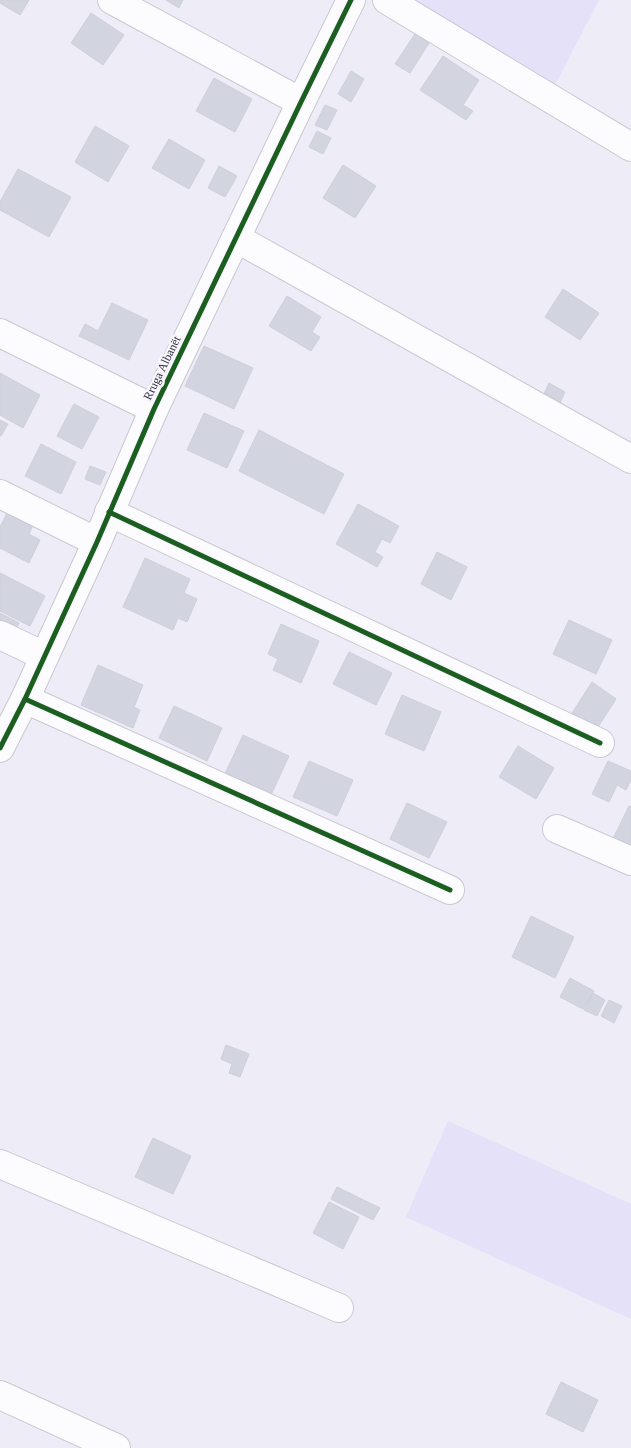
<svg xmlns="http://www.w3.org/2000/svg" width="631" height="1448" viewBox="0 0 631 1448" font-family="Georgia,serif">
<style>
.built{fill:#e4e1f9}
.building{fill:#d2d4e0;stroke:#cdcfda}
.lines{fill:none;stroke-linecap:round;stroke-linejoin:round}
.minor-casing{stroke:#c9c8d3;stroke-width:30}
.minor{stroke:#fcfcfe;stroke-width:28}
.cycleway-casing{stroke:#f7f6fd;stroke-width:8}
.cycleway{stroke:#1b5e20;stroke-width:5}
.labels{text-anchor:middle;stroke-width:5;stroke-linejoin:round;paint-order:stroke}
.street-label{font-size:12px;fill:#32303d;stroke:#f7f6fd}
</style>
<rect width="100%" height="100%" fill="#edecf7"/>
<g class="built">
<path d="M403 0H599L554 87Z"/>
<path d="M448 1121 631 1204V1319L406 1217Z"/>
</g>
<g class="building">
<path d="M0 0H29L20 15 0 3Z"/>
<path d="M166 0H183L179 8Z"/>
<path d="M91 13 124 35 103 65 71 43Z"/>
<path d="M415 34 429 43 410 73 395 64Z"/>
<path d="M443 56 479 80 463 105 473 111 466 120 420 90Z"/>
<path d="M351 71 364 79 351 102 338 94Z"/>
<path d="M214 78 252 99 235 132 196 111Z"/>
<path d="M325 105 337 110 327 130 315 125Z"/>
<path d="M95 126 129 146 108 182 75 162Z"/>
<path d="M317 131 331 138 323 154 309 147Z"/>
<path d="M169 139 205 160 189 189 152 168Z"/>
<path d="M343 165 376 186 355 218 323 198Z"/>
<path d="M219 166 237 176 225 197 208 188Z"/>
<path d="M18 169 71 197 49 237 0 210V202Z"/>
<path d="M563 289 599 313 580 340 545 317Z"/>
<path d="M287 296 321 317 312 332 320 337 311 351 269 326Z"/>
<path d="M112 303 148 320 129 360 79 336 85 324 98 331Z"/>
<path d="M204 346 253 368 234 409 185 386Z"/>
<path d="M0 373 40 395 23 428 0 415Z"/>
<path d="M549 383 565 392 560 403 544 394Z"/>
<path d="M74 404 99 417 82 449 57 436Z"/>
<path d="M204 413 244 431 227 468 187 450Z"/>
<path d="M0 420 8 424 1 436H0Z"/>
<path d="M259 430 344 474 324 514 239 471Z"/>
<path d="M41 444 76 462 61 494 25 476Z"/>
<path d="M90 466 106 472 100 485 85 479Z"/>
<path d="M358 504 399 526 390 543 382 539 375 552 383 557 377 567 336 544Z"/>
<path d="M7 513 33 525 29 534 40 540 29 563 0 548V527Z"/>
<path d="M437 552 467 567 451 600 421 584Z"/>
<path d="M145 558 190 579 184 593 197 599 187 622 178 618 173 630 123 607Z"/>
<path d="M0 573 45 596 30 626 0 611Z"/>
<path d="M0 613 19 623 13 636 0 630Z"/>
<path d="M569 620 612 640 596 674 553 654Z"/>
<path d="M281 624 319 641 301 683 273 670 278 659 268 654Z"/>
<path d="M349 652 392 673 376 705 333 684Z"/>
<path d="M98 665 143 685 134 707 140 710 133 728 81 705Z"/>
<path d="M592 682 616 699 596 730 572 713Z"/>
<path d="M402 695 441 712 424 751 385 734Z"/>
<path d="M174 706 222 728 207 761 159 738Z"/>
<path d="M243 735 289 756 271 795 225 774Z"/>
<path d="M518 746 554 768 536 799 499 777Z"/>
<path d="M309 761 353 780 337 816 293 797Z"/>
<path d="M608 761 631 771V780L626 790 617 785 609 802 592 794Z"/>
<path d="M407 803 447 822 429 858 390 839Z"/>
<path d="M629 806 631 807V853L611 843Z"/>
<path d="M531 916 574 937 555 978 512 957Z"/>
<path d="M570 978 594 991 583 1009 560 997Z"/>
<path d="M593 993 605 1000 597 1016 584 1010Z"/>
<path d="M609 1000 622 1006 614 1023 601 1016Z"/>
<path d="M226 1045 249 1054 240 1077 229 1073 232 1064 221 1059Z"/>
<path d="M153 1138 191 1156 173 1194 135 1177Z"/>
<path d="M337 1187 380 1208 373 1220 331 1199Z"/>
<path d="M329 1202 359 1217 343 1249 313 1233Z"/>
<path d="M561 1382 598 1400 583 1432 546 1414Z"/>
</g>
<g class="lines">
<g class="minor-casing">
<g id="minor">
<path d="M112 0 301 102"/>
<path d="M387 0 631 147"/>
<path d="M236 238 631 459"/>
<path d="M0 333 154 409"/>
<path d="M0 494 97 542"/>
<path d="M109 512 600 743"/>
<path d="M0 635 44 656"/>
<path d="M25 699 450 890"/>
<path d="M0 748 25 699 97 542 154 409 301 102 351 0"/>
<path d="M557 829 631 861"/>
<path d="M0 1164 339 1308"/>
<path d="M0 1395 116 1448"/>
</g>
</g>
<use href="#minor" class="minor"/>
<g class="cycleway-casing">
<g id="cycleway">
<path d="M109 512 600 743"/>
<path d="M25 699 450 890"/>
<path d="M0 748 25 699 97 542 154 409 301 102 351 0"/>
</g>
</g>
<use href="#cycleway" class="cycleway"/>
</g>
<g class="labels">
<g class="street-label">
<text transform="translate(162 368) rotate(-64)" y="4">Rruga Albanët</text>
</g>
</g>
</svg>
